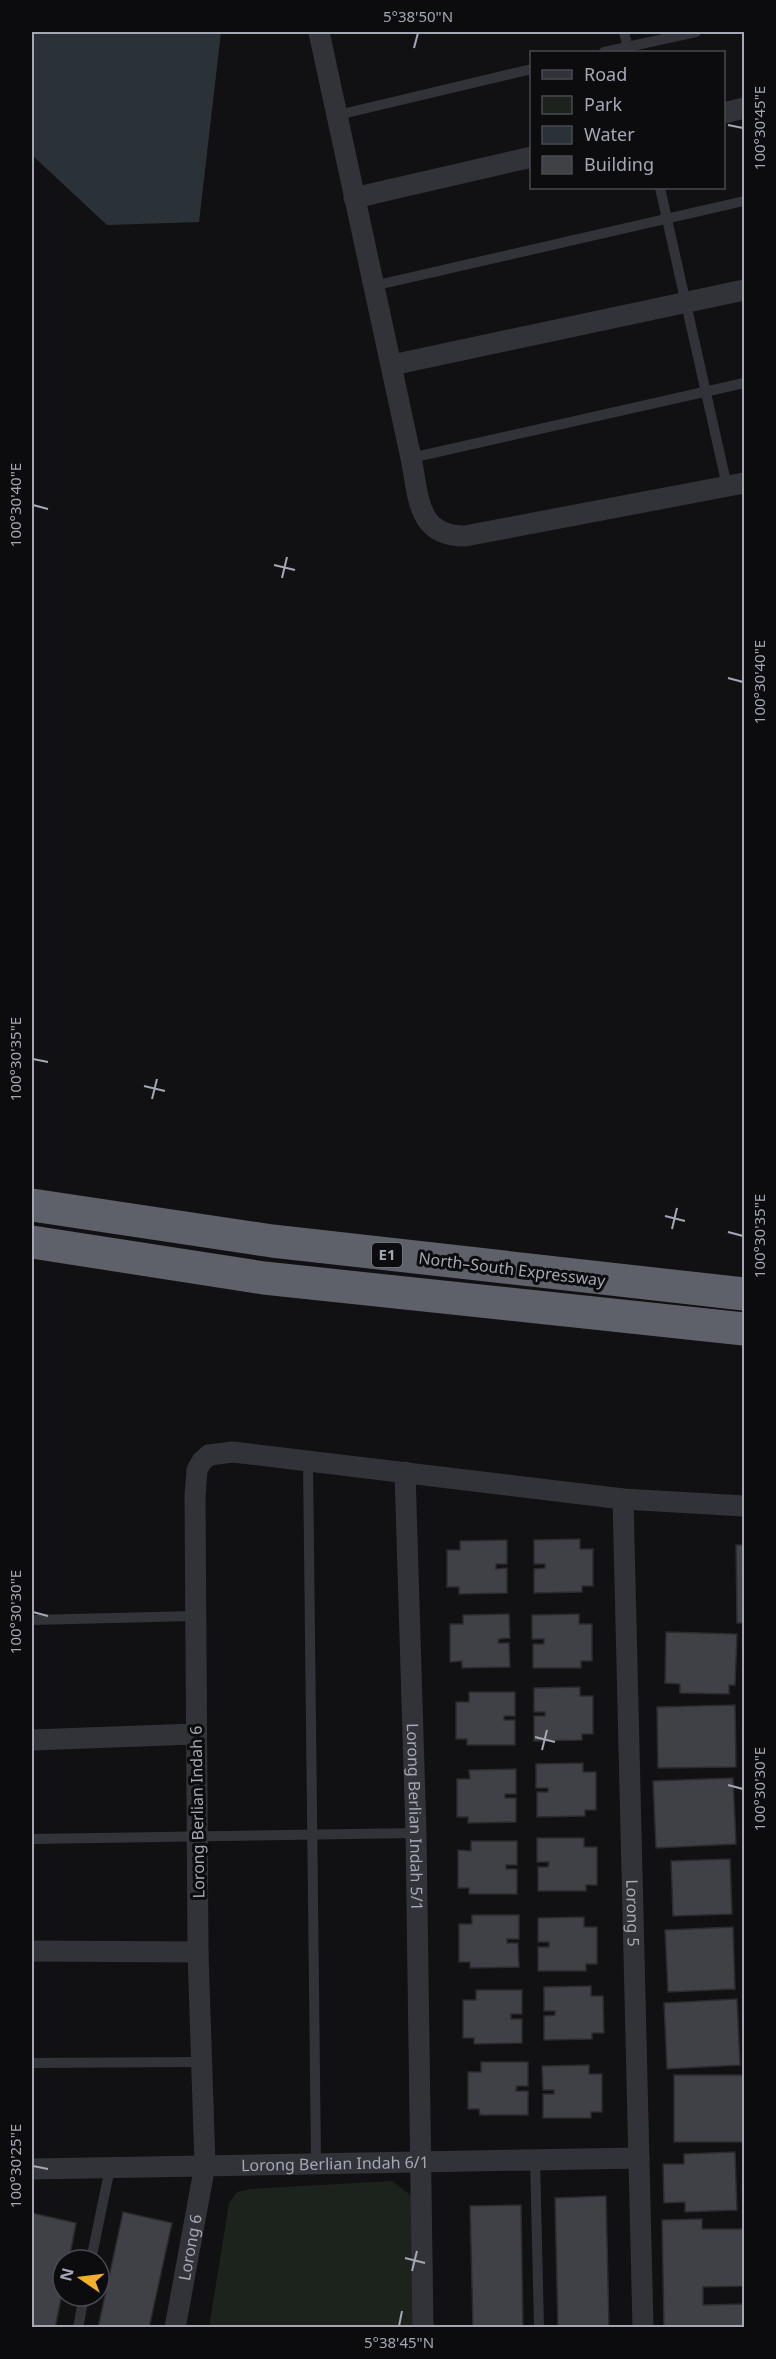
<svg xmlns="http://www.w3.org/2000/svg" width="776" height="2359" viewBox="0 0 776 2359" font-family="'Noto Sans',sans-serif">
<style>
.green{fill:#1c231d}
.water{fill:#2a3238}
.building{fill:#404146;stroke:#2b2b2f;stroke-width:1.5}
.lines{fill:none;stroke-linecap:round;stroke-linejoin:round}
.service{stroke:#323338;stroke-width:10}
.minor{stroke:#323338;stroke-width:21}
.motorway{stroke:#5e6169;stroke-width:33}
.ticks{fill:none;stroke:#a3a8b4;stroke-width:2}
.labels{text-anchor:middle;stroke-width:6;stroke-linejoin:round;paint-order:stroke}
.shield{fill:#0c0c0e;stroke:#767982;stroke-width:1.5}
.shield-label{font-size:15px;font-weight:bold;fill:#a3a8b4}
.street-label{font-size:16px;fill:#a3a8b4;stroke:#0c0c0e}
.neatline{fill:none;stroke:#a3a8b4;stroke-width:2}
.ticks-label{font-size:15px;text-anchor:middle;fill:#a3a8b4}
</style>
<rect width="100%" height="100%" fill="#111113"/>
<path class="green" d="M392 2181 417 2200 418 2327 209 2328 229 2203 237 2192 250 2189Z"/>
<path class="water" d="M32 32H221L199 222 107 225 32 155Z"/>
<g class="building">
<path d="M580 1539V1549H593V1586H582V1592L534 1593V1569L545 1568V1564H534V1540Z"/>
<path d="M507 1540V1564H496V1569L507 1568V1593L459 1594V1587H447V1550H460V1541Z"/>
<path d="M736 1545H744V1623H737Z"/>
<path d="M509 1614 510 1638 499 1639 498 1643H509L510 1667 462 1668V1661L450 1662V1624H463V1615Z"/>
<path d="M579 1614V1624H592V1661H581V1668H533V1644H544V1639H532V1615Z"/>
<path d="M666 1632 737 1634 735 1685H729V1694L680 1693V1684L665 1683Z"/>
<path d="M580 1687V1696H593V1734H582V1740L534 1741V1716H545V1712H534V1688Z"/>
<path d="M469 1692H515V1716H504V1720H515V1745H467V1739H456V1702H469Z"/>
<path d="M735 1705 736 1767 658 1768 657 1707Z"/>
<path d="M583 1763V1772H596V1810H585V1816L537 1817V1792H548V1788H536V1764Z"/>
<path d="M516 1769V1794H505V1798H516V1822L468 1823V1817H457V1779H470L469 1770Z"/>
<path d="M733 1778 736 1844 656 1848 653 1781Z"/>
<path d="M537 1838H584V1847H597V1885H586V1891H538V1867H548L549 1862H537Z"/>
<path d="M471 1841H517V1865H506V1869H517V1894H469V1888H458V1850L471 1851Z"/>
<path d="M730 1859 732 1914 673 1916 671 1861Z"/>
<path d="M472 1915H519V1939H507V1943H518L519 1967 470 1968V1962H459V1924H472Z"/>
<path d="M584 1917V1927H597V1964H586V1971H538V1947H549V1942H538V1918Z"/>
<path d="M733 1927 735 1989 668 1992 665 1930Z"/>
<path d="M591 1986V1996H603L604 2033H592V2039L544 2040V2016L555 2015V2011H544V1987Z"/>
<path d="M476 1990H522V2014H511V2019H522V2043L474 2044V2038H463V2000H476Z"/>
<path d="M737 1999 740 2065 667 2069 664 2003Z"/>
<path d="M481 2062H528V2086H517L516 2091H528V2115H480L479 2109H468V2072H481Z"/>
<path d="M589 2065V2074H602V2112H591V2118H543V2094H554V2090H543L542 2066Z"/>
<rect x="674" y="2075" width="70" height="67"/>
<path d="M735 2152 737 2210 685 2212V2202L664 2203 663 2164H684V2154Z"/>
<path d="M606 2196 609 2328H558L555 2198Z"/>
<path d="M521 2205 523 2328H473L470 2206Z"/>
<path d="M123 2212 172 2223 149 2328H98Z"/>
<path d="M32 2213 76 2223 69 2260H63V2289L55 2328H32Z"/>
<path d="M702 2219V2229H743L744 2286 703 2287V2305L744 2304V2328H664L662 2220Z"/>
</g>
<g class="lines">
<g class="service">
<path d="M624 32 629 52"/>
<path d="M604 52 696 32"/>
<path d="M338 115 532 69"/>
<path d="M660 188 727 486"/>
<path d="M373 286 744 201"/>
<path d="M411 458 744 383"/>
<path d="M308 1460 316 2163"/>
<path d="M32 1620 194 1616"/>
<path d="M32 1839 416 1833"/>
<path d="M32 2063 202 2062"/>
<path d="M535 2158 539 2328"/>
<path d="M91 2260 110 2168"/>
<path d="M78 2328 84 2296"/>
</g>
<g class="minor">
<path d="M319 32 411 458C419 496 416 536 465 536L744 483"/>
<path d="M724 113 744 108"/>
<path d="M354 198 532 157"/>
<path d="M392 365 744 290"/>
<path id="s1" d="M405 1472 416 1833 423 2328"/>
<path id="s2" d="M623 1499 643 2328"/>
<path d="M32 1740 195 1734"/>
<path d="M32 1951 198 1952"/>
<path id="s3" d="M32 2169 639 2158"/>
<path id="s4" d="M175 2328 205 2165 198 1952 195 1496 197 1470 202 1461 209 1455 233 1452 623 1499 744 1506"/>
</g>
<g class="motorway">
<path d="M32 1205 272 1241 744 1294"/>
<path d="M32 1242 264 1278 744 1329"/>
</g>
</g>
<path class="ticks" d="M414 48 418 33M728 125 743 128M33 505 48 509M274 565 295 570M282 578 287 557M728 678 743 682M33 1059 48 1062M144 1086 165 1091M152 1099 157 1079M665 1216 685 1221M672 1229 677 1208M728 1232 743 1236M33 1612 48 1616M535 1737 555 1742M542 1750 547 1730M728 1785 743 1789M33 2166 48 2169M405 2258 425 2263M412 2271 417 2251M399 2326 402 2311"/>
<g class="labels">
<rect class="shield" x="372" y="1243" width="30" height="24" rx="4.5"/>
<g class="shield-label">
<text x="387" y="1260">E1</text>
</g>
<g class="street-label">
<text transform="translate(512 1269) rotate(7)" y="6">North–South Expressway</text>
<text transform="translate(197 1812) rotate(-91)" y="6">Lorong Berlian Indah 6</text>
<text dy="6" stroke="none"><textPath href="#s1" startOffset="345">Lorong Berlian Indah 5/1</textPath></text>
<text dy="6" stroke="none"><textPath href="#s2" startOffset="414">Lorong 5</textPath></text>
<text dy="6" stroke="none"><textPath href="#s3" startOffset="303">Lorong Berlian Indah 6/1</textPath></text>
<text dy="6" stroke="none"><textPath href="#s4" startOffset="82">Lorong 6</textPath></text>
</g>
</g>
<rect width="776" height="2359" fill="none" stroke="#0c0c0e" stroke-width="66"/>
<rect x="530" y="51" width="195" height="138" fill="#0c0c0e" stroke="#484a50" stroke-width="1.5"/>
<rect x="542" y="70" width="30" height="9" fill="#323338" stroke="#484a50" stroke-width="1.5"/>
<text x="584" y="81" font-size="18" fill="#a3a8b4">Road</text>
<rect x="542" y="96" width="30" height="18" fill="#1c231d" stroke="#484a50" stroke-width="1.5"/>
<text x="584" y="111" font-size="18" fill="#a3a8b4">Park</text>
<rect x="542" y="126" width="30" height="18" fill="#2a3238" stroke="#484a50" stroke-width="1.5"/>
<text x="584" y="141" font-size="18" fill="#a3a8b4">Water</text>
<rect x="542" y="156" width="30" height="18" fill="#404146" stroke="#484a50" stroke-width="1.5"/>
<text x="584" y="171" font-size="18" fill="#a3a8b4">Building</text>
<g transform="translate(81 2278) rotate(284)"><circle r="28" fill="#0c0c0e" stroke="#484a50" stroke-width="1.5"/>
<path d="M0-4.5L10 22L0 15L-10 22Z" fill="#f2b02a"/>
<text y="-9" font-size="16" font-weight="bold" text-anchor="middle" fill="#a3a8b4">N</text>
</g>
<rect x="33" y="33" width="710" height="2293" class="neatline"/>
<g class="ticks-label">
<text x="418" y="22">5°38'50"N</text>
<text transform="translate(760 128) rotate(-90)" y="5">100°30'45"E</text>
<text transform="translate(16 505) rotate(-90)" y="5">100°30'40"E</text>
<text transform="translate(760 682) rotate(-90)" y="5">100°30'40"E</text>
<text transform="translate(16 1059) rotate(-90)" y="5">100°30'35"E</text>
<text transform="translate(760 1236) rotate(-90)" y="5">100°30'35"E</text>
<text transform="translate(16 1612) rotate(-90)" y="5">100°30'30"E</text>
<text transform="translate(760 1789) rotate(-90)" y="5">100°30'30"E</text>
<text transform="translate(16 2166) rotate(-90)" y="5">100°30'25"E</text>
<text x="399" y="2348">5°38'45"N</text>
</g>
</svg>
